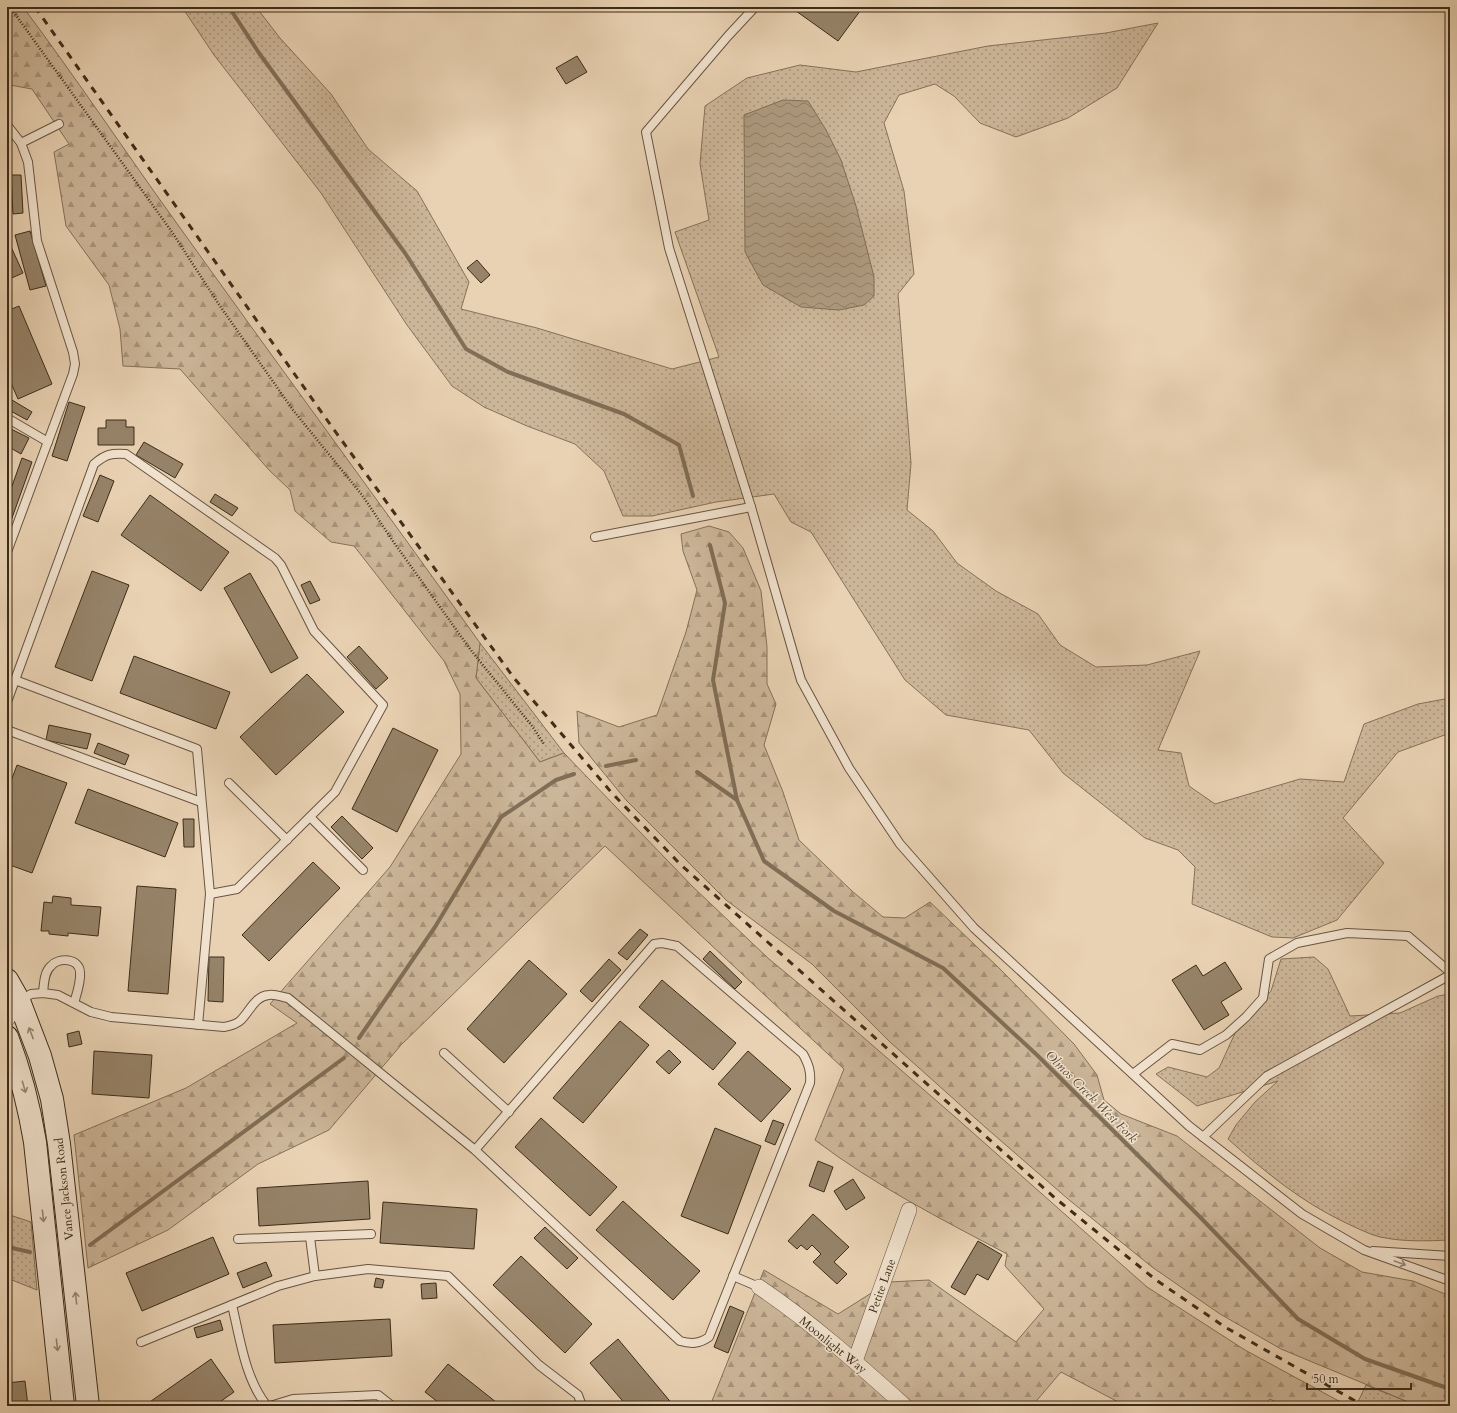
<svg xmlns="http://www.w3.org/2000/svg" width="1457" height="1413" viewBox="0 0 1457 1413" font-family="Cardo,serif">
<style>
.grass{fill:url(#grass-dots);stroke:#847259}
.forest{fill:url(#forest-firs);stroke:#847259}
.water{fill:url(#water-waves);stroke:#806e56}
.lines{fill:none;stroke-linecap:round;stroke-linejoin:round}
.stream{stroke:#806e56;stroke-width:4}
.building{fill:#968369;stroke:#3c2d19}
.service-casing{stroke:#675640;stroke-width:10}
.minor-casing{stroke:#675640;stroke-width:16}
.secondary-casing{stroke:#3c2d19;stroke-width:24}
.path{stroke:#3c2d19;stroke-width:2.5;stroke-dasharray:1 2;stroke-linecap:butt}
.service{stroke:#f1e2ce;stroke-width:8}
.minor{stroke:#f1e2ce;stroke-width:15}
.secondary{stroke:#f1e2ce;stroke-width:22}
.rail{stroke:#3c2d19;stroke-width:3;stroke-dasharray:7 7;stroke-linecap:butt}
.oneway{stroke:#968874}
.labels{text-anchor:middle;stroke-width:3;stroke-linejoin:round;paint-order:stroke}
.street-label{font-size:12px;fill:#3c2d19;stroke:#f1e2ce}
.water-label{font-size:13px;font-style:italic;fill:#584832;stroke:#f1e2ce}
</style>
<defs>
<pattern id="grass-dots" width="8" height="8" patternUnits="userSpaceOnUse"><rect width="8" height="8" fill="#ccb699"/><path d="M2 2h.1M6 6h.1" fill="none" stroke="#a7947c" stroke-width="1.8" stroke-linecap="round"/></pattern>
<pattern id="forest-firs" width="22" height="20" patternUnits="userSpaceOnUse"><rect width="22" height="20" fill="#ccb699"/><path d="M5 1l3.5 6h-7zM16 11l3.5 6h-7z" fill="#a7947c"/></pattern>
<pattern id="water-waves" width="16" height="10" patternUnits="userSpaceOnUse"><rect width="16" height="10" fill="#ae9a7f"/><path d="M0 5q4-4 8 0t8 0" fill="none" stroke="#8f7e67"/></pattern>
</defs>
<rect width="100%" height="100%" fill="#e9d2b3"/>
<filter id="stains"><feTurbulence type="fractalNoise" baseFrequency=".005" numOctaves="4"/><feColorMatrix values="0 0 0 0 .2 0 0 0 0 .09 0 0 0 0 .02 0 0 0 .5 -.17"/></filter>
<radialGradient id="worn" r=".72"><stop offset=".6" stop-color="#630" stop-opacity="0"/><stop offset="1" stop-color="#630" stop-opacity=".3"/></radialGradient>
<g class="grass">
<path d="M182 7H256L280 38 331 94 368 149 417 191 469 282 461 309 537 328 672 369 719 357 675 232 709 220 700 164 705 106 747 78 800 65 856 72 988 46 1106 33 1158 23 1117 88 1068 118 1016 137 980 123 954 96 935 84 899 95 884 123 904 191 914 274 898 294 911 463 907 510 933 531 957 563 996 591 1038 614 1060 645 1096 667 1147 665 1200 651 1158 750 1181 753 1189 786 1215 804 1300 779 1344 782 1364 724 1418 704 1450 698V733L1398 752 1343 818 1384 863 1337 920 1293 938 1272 937 1192 904 1195 867 1178 850 1145 838 1063 773 1029 730 946 715 905 680 811 532 791 522 774 494 716 502 652 516H623L604 471 575 444 527 426 484 407 452 386 407 325 321 193 214 55Z"/>
<path d="M480 643 564 753 540 762 476 678Z"/>
<path d="M1314 957 1328 969 1350 1016 1400 1013 1438 996 1450 994V1240C1426 1241 1404 1242 1380 1237 1368 1234 1355 1227 1344 1222 1300 1201 1264 1171 1228 1139L1236 1125 1255 1102 1278 1081 1197 1106 1156 1074 1168 1067 1207 1077 1219 1068 1237 1029 1271 991 1281 959Z"/>
<path d="M7 1214 31 1222 37 1290 7 1278Z"/>
<path d="M1366 1385 1418 1406H1356Z"/>
</g>
<g class="forest">
<path d="M7 7H23C77 79 126 153 178 225 278 365 380 503 480 643L476 678 540 762 564 753 692 886 769 959 856 1031 954 1116 1147 1287 1245 1350 1348 1406H1284L1270 1399 1262 1406H1126L1061 1372 1032 1406H710L764 1270 838 1314 889 1282 929 1280 1016 1342 1044 1309 1005 1266 1007 1254C941 1219 874 1185 815 1140L844 1069 605 846 401 1045 329 1130 258 1164 168 1230 88 1268 74 1135 186 1088 297 1023 270 1004 390 867 461 754 460 694 444 661 354 546 331 542 295 511 290 490 269 470 180 369 123 366 120 329 109 285 66 226 54 152 69 144 32 89 10 85 7 82Z"/>
<path d="M709 526 729 532 743 548 761 591 767 647V684L776 704 764 745 783 792 799 840 852 891 883 917 905 918 930 902 999 968 1074 1044 1097 1075 1104 1100 1121 1114 1177 1136 1320 1248 1362 1272 1413 1281 1450 1296V1406H1418L1281 1349 1220 1314 1152 1267 1068 1199 985 1127 890 1042 812 964 726 900 626 800 579 743 577 711 619 727 657 715 686 632 697 590 683 551 681 534Z"/>
</g>
<path class="water" d="M783 100 808 101 826 130 841 160 856 206 874 277V296L864 305 839 310 801 307 763 285 745 252 744 115Z"/>
<g class="lines">
<g class="stream">
<path d="M229 7 259 53 405 253 466 349 508 372 624 414 679 445 693 496"/>
<path d="M710 545 725 603 713 680 737 800 764 861 834 911 943 968 1037 1055 1201 1218 1298 1319 1365 1359 1450 1389"/>
<path d="M606 766 636 760"/>
<path d="M697 772 737 800"/>
<path d="M359 1038 435 927 501 817 556 780 574 774"/>
<path d="M90 1245 344 1058"/>
<path d="M7 1247 30 1252"/>
</g>
</g>
<g class="building">
<path d="M799 7H863L838 41 796 11Z"/>
<path d="M577 56 587 72 566 84 556 68Z"/>
<path d="M11 175H21L23 213 13 214Z"/>
<path d="M30 231 46 286 30 290 15 235Z"/>
<path d="M7 238 23 273 7 280Z"/>
<path d="M477 260 490 275 481 283 467 268Z"/>
<path d="M19 306 52 384 18 399 7 374V311Z"/>
<path d="M7 397 32 412 27 420 7 409Z"/>
<path d="M69 402 85 407 67 461 52 456Z"/>
<path d="M106 420H126V427H134V445H98V428H106Z"/>
<path d="M7 427 29 438 21 454 7 446Z"/>
<path d="M144 442 183 464 175 478 136 455Z"/>
<path d="M22 458 32 462 7 532V500Z"/>
<path d="M100 475 114 481 98 522 83 516Z"/>
<path d="M215 494 238 508 232 516 210 502Z"/>
<path d="M150 495 229 552 201 591 121 535Z"/>
<path d="M92 571 129 585 92 681 55 667Z"/>
<path d="M250 573 298 658 271 673 224 588Z"/>
<path d="M310 581 320 600 310 604 301 585Z"/>
<path d="M359 646 388 678 376 689 347 657Z"/>
<path d="M134 656 230 692 216 729 120 693Z"/>
<path d="M307 674 344 712 276 775 240 737Z"/>
<path d="M49 725 91 734 87 749 46 740Z"/>
<path d="M393 728 438 750 397 832 352 809Z"/>
<path d="M98 743 129 755 125 765 94 753Z"/>
<path d="M17 765 67 783 32 873 7 864V792Z"/>
<path d="M88 789 178 823 165 857 75 823Z"/>
<path d="M342 816 373 848 362 859 331 827Z"/>
<path d="M183 819H194V847H184Z"/>
<path d="M313 862 340 888 269 961 242 935Z"/>
<path d="M137 886 176 889 168 994 128 991Z"/>
<path d="M53 896 71 898V905L101 907 98 936 68 933V936L49 934V931H41L44 902 52 903Z"/>
<path d="M640 929 648 935 627 960 618 953Z"/>
<path d="M710 951 742 982 735 989 703 959Z"/>
<path d="M209 957H224L223 1002 208 1001Z"/>
<path d="M609 959 621 970 592 1002 580 991Z"/>
<path d="M529 960 567 994 504 1063 467 1029Z"/>
<path d="M1225 962 1242 989 1221 1002 1229 1015 1204 1030 1172 980 1196 965 1203 976Z"/>
<path d="M662 980 736 1043 713 1070 639 1007Z"/>
<path d="M620 1021 649 1045 583 1123 553 1098Z"/>
<path d="M79 1031 82 1044 69 1047 67 1034Z"/>
<path d="M669 1050 681 1062 669 1074 656 1062Z"/>
<path d="M94 1051 152 1055 149 1098 92 1094Z"/>
<path d="M748 1051 791 1089 761 1122 718 1084Z"/>
<path d="M541 1118 617 1187 590 1216 515 1147Z"/>
<path d="M773 1120 784 1124 775 1145 765 1141Z"/>
<path d="M715 1128 761 1146 728 1234 681 1216Z"/>
<path d="M818 1161 833 1167 824 1192 809 1186Z"/>
<path d="M853 1179 865 1198 846 1210 834 1191Z"/>
<path d="M368 1181 370 1219 259 1226 257 1188Z"/>
<path d="M623 1201 700 1271 673 1300 596 1230Z"/>
<path d="M383 1202 477 1209 474 1249 380 1243Z"/>
<path d="M813 1214 849 1247 834 1262 847 1274 837 1284 813 1262 821 1254 812 1245 807 1250 801 1245 797 1249 788 1241Z"/>
<path d="M545 1227 578 1258 567 1269 534 1238Z"/>
<path d="M213 1237 229 1274 142 1311 126 1273Z"/>
<path d="M978 1241 1002 1255 988 1280 977 1274 965 1295 951 1287Z"/>
<path d="M521 1256 592 1324 565 1353 493 1285Z"/>
<path d="M266 1262 272 1276 243 1288 237 1273Z"/>
<path d="M376 1278 384 1280 382 1288 374 1287Z"/>
<path d="M436 1283 437 1298 422 1299 421 1284Z"/>
<path d="M730 1306 744 1312 728 1353 714 1347Z"/>
<path d="M390 1319 392 1356 275 1363 273 1325Z"/>
<path d="M220 1320 223 1330 197 1338 194 1328Z"/>
<path d="M618 1339 674 1406H627L590 1363Z"/>
<path d="M211 1359 234 1392 214 1406H144Z"/>
<path d="M448 1364 501 1406H443L425 1392Z"/>
<path d="M25 1381 28 1406H7V1383Z"/>
</g>
<g class="lines">
<g class="service-casing">
<g id="service">
<path d="M755 7 728 36 646 132 669 248 751 507 801 680 849 768 900 844 974 928 1189 1126 1302 1214 1364 1250 1450 1281"/>
<path d="M7 125 21 143 28 162 37 241 73 352 75 364 73 374 7 552"/>
<path d="M21 143 59 124"/>
<path d="M7 418 48 442"/>
<path d="M595 537 751 507"/>
<path d="M15 680 197 749 210 894 198 1025"/>
<path d="M7 702 94 464C106 454 111 453 126 454L275 558 281 565 314 631 383 705 335 792 237 889 210 894"/>
<path d="M7 730 201 802"/>
<path d="M229 783 287 840"/>
<path d="M310 817 363 870"/>
<path d="M43 993C44 984 44 972 51 966 59 957 79 958 80 972 81 982 77 993 74 1003"/>
<path d="M19 1001 31 994 43 993 58 995 91 1012 111 1017 224 1027C230 1026 237 1024 241 1020 250 1011 255 996 269 995 275 994 282 997 288 998L475 1150 654 944 662 943 677 946 803 1054C809 1065 811 1072 810 1083L709 1337C699 1344 691 1344 680 1341L475 1150"/>
<path d="M444 1053 509 1112"/>
<path d="M1133 1074 1172 1044 1200 1050 1226 1035 1246 1017 1263 998 1269 959 1297 943 1347 933 1408 936 1450 972"/>
<path d="M1203 1137 1267 1076 1450 975"/>
<path d="M310 1237 315 1276"/>
<path d="M238 1239 371 1234"/>
<path d="M1373 1251 1450 1256"/>
<path d="M733 1276 759 1287"/>
<path d="M232 1305C240 1338 245 1379 267 1406"/>
<path d="M141 1342 278 1286 315 1276 368 1269 448 1276 539 1365 578 1395 582 1406"/>
<path d="M270 1406 293 1399 378 1395 392 1406"/>
</g>
</g>
<g class="minor-casing">
<g id="minor">
<path d="M7 1019 19 1001"/>
<path d="M759 1287C811 1322 858 1364 905 1406"/>
<path d="M855 1361 909 1210"/>
</g>
</g>
<g class="secondary-casing">
<g id="secondary">
<path d="M7 980 19 1001 40 1056 52 1099 59 1144 88 1406"/>
<path d="M7 1037C20 1071 29 1106 35 1142L63 1406"/>
</g>
</g>
<path class="path" d="M10 7 172 232 220 306 293 410 362 495 395 544 470 649 532 726 544 744"/>
<use href="#service" class="service"/>
<use href="#minor" class="minor"/>
<use href="#secondary" class="secondary"/>
<path class="rail" d="M35 7 332 427 514 678 611 792 680 864 1055 1198 1156 1280 1225 1327 1364 1406"/>
</g>
<defs><path id="oneway-shaft" d="M-6 0H5M1.5-3L5.5 0L1.5 3" fill="none" stroke-width="1.6" stroke-linecap="round" stroke-linejoin="round"/></defs>
<g class="oneway">
<use href="#oneway-shaft" transform="translate(31 1033) rotate(-111)"/>
<use href="#oneway-shaft" transform="translate(24 1087) rotate(74)"/>
<use href="#oneway-shaft" transform="translate(43 1216) rotate(84)"/>
<use href="#oneway-shaft" transform="translate(1400 1263) rotate(20)"/>
<use href="#oneway-shaft" transform="translate(76 1298) rotate(-96)"/>
<use href="#oneway-shaft" transform="translate(57 1345) rotate(84)"/>
</g>
<g class="labels">
<g class="street-label">
<text transform="translate(64 1189) rotate(-96)" y="4">Vance Jackson Road</text>
<text transform="translate(882 1286) rotate(-70)" y="4">Petite Lane</text>
<text transform="translate(833 1345) rotate(39)" y="4">Moonlight Way</text>
</g>
<g class="water-label">
<text transform="translate(1092 1096) rotate(45)" y="5">Olmos Creek West Fork</text>
</g>
</g>
<rect width="1457" height="1413" fill="none" stroke="#e9d2b3" stroke-width="24"/>
<rect x="8" y="8" width="1441" height="1397" fill="none" stroke="#3c2d19" stroke-width="2"/>
<rect x="12" y="12" width="1433" height="1389" fill="none" stroke="#3c2d19"/>
<path d="M1307 1383v6h104v-6" fill="none" stroke="#3c2d19" stroke-width="2"/>
<text x="1313" y="1383" font-size="12" fill="#3c2d19" stroke="#f1e2ce" stroke-width="3" paint-order="stroke">50 m</text>
<rect width="100%" height="100%" filter="url(#stains)"/>
<rect width="100%" height="100%" fill="url(#worn)"/>
</svg>
